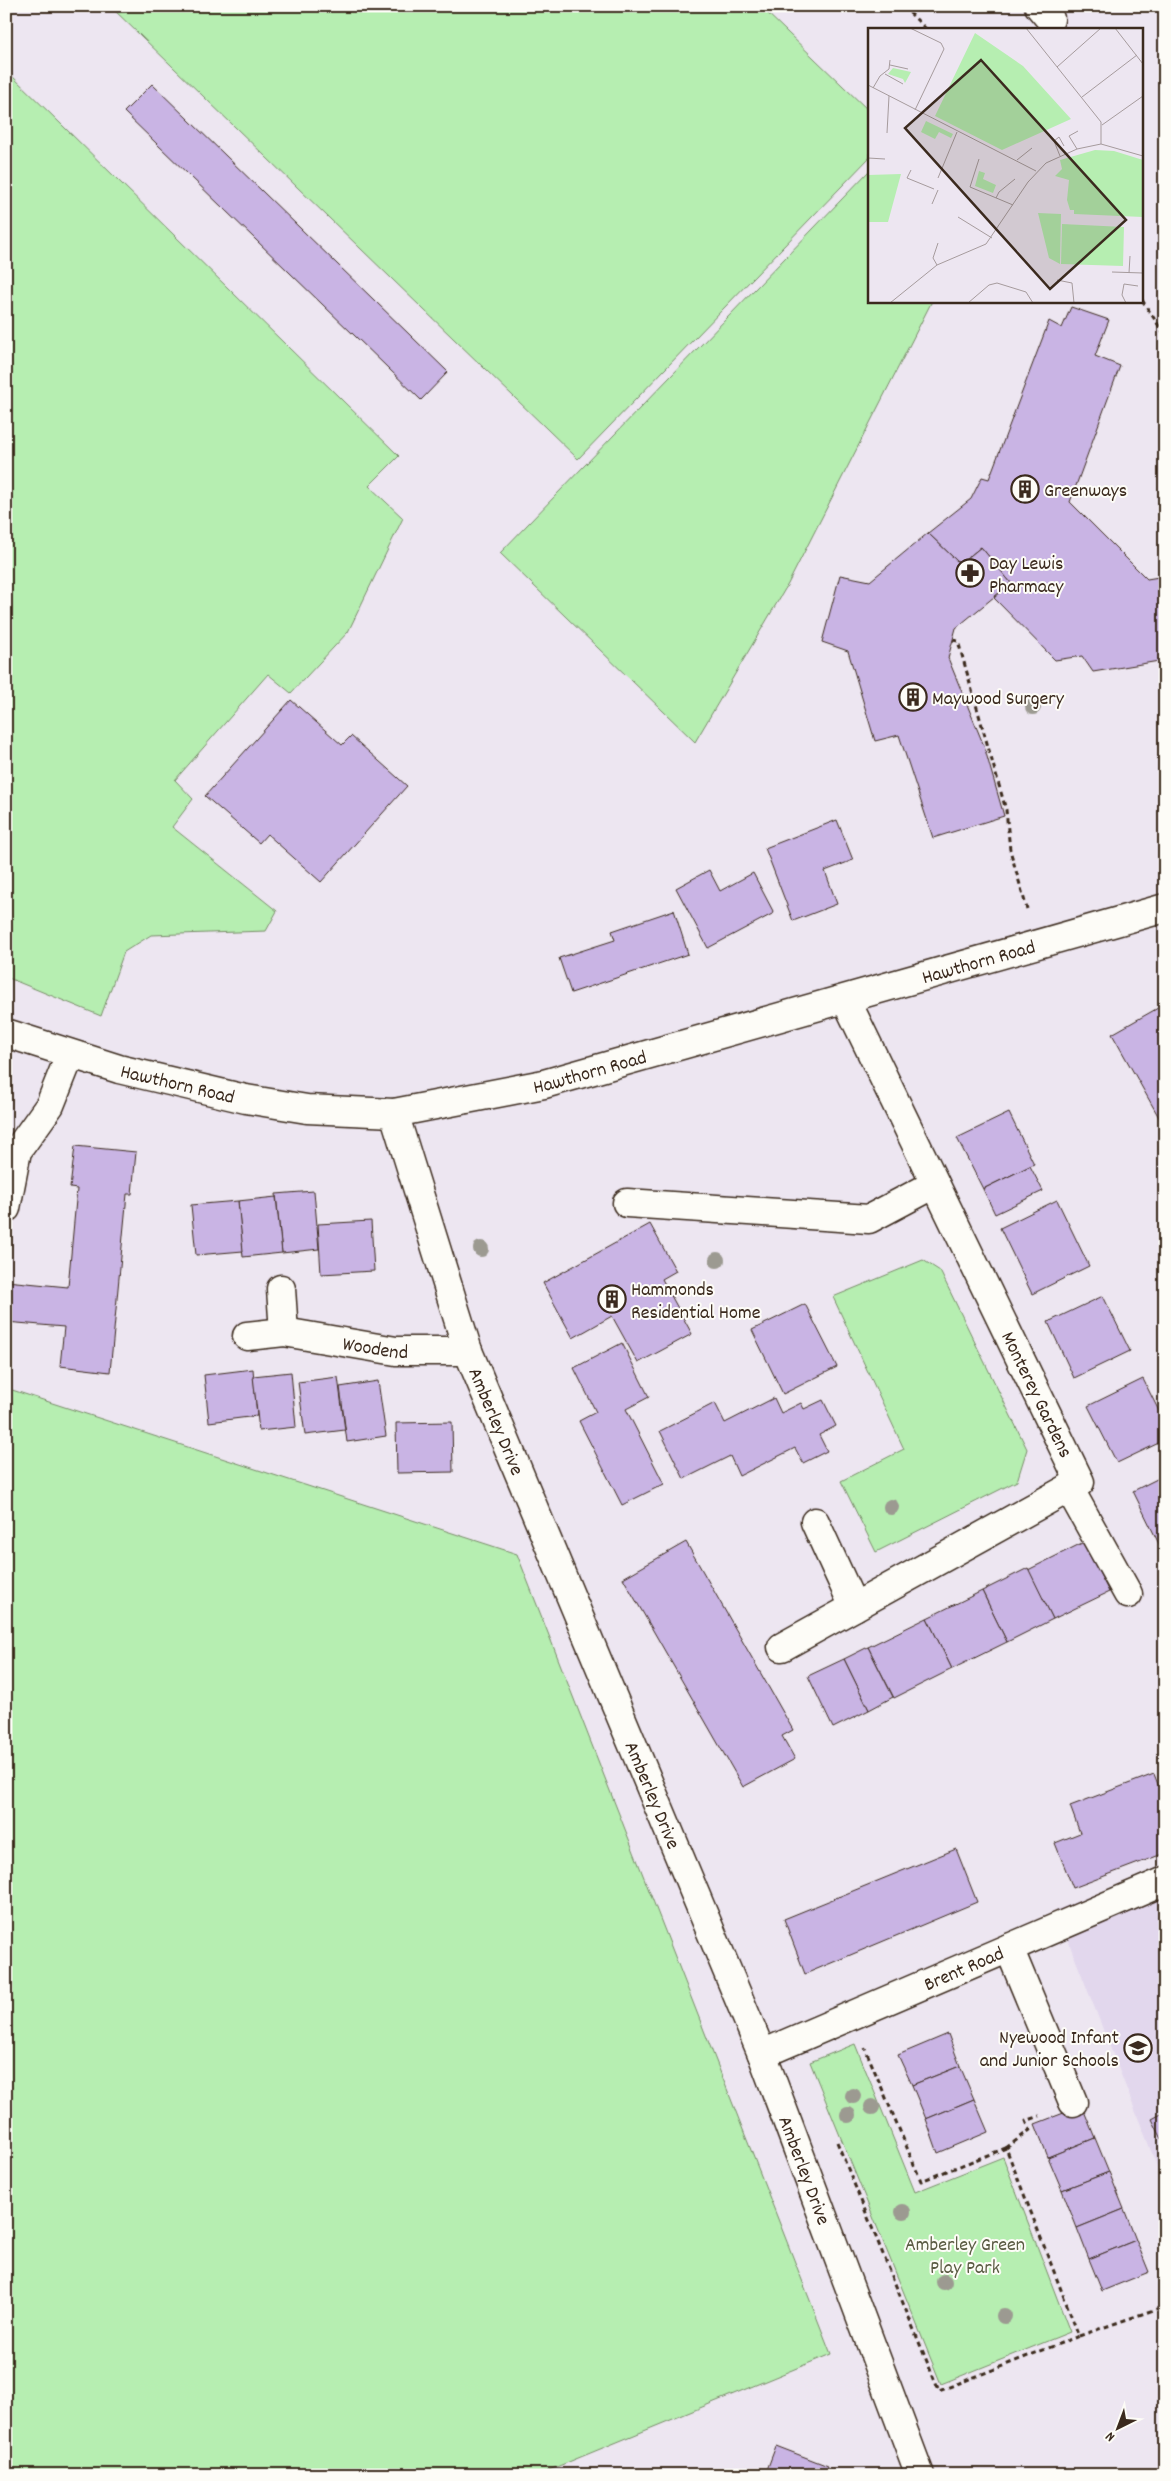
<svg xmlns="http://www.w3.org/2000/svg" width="1171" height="2481" viewBox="0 0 1171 2481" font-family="Dekko,sans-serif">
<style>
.built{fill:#e2d7ed}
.green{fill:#b6eeb1;stroke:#788c68}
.building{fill:#c9b4e4;stroke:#3b2a1e}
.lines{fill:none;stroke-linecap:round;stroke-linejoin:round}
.minor-casing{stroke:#3b2a1e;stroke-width:31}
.path{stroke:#3b2a1e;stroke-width:3;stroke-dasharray:5 4;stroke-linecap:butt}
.minor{stroke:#fdfcf7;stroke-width:28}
.tree{fill:#9c9a91}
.labels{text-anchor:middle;stroke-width:4;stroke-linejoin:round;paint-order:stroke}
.poi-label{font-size:20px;fill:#3b2a1e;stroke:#fdfcf7;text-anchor:start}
.street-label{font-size:20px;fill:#3b2a1e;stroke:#fdfcf7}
.park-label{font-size:20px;fill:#5a5b43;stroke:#fdfcf7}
.inset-road{fill:none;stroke:#a69b9d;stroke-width:1}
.view{fill:#3b2a1e;fill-opacity:0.15;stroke:#3b2a1e;stroke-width:2.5}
.inset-edge{fill:none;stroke:#3b2a1e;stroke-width:2.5}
</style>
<rect width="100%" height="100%" fill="#ede6f1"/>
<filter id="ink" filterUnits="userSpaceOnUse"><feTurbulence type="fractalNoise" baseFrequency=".02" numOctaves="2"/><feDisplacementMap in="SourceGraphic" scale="10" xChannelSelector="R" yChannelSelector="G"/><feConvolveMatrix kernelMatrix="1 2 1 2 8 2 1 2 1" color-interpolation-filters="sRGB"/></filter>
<g filter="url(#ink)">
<path class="built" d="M1165 1866V2186L1056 1910Z"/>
<g class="green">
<path d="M110 6H760L870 112V157L578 459Z"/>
<path d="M6 70 399 456 369 486 403 518 348 632 291 693 268 674 175 780 193 799 172 827 277 911 266 931 151 935 124 952 101 1016 6 977Z"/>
<path d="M870 170V301H932L788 584 695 742 500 553Z"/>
<path d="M923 1260 940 1271 1027 1449 1017 1481 876 1552 841 1481 904 1449 833 1297Z"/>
<path d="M6 1388 517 1554 831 2354 537 2475H6Z"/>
<path d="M855 2044 915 2192 1003 2157 1070 2332 941 2384 810 2062Z"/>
</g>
<g class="building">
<path d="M152 84 448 372 421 400 124 112Z"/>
<path d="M1071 307 1109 320 1095 356 1120 366 1070 502 1147 579 1165 576V660L1093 672 1082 656 1055 660 994 598 1011 583 981 547 960 564 928 533 971 499 982 477 989 479 1049 321 1062 328Z"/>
<path d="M928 533 960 564 981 547 1011 583 956 628 948 658 984 746 1004 816 933 838 899 735 875 741 848 651 822 642 840 575 870 581Z"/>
<path d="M291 700 342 745 351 736 407 786 321 882 267 834 259 843 205 796Z"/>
<path d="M837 820 853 860 825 871 837 904 793 921 765 848Z"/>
<path d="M6 864H9L10 908H6Z"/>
<path d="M709 870 720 891 753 873 774 913 708 948 676 888Z"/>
<path d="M674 910 688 954 571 993 559 958 615 940 612 931Z"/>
<path d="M1165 1004V1128L1112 1034Z"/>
<path d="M1009 1113 1034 1164 983 1189 957 1138Z"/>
<path d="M75 1146 136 1152 132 1194H127L110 1372 60 1366 64 1327 6 1322V1281L68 1287 77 1189 70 1188Z"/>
<path d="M1030 1166 1043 1191 995 1214 983 1189Z"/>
<path d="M314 1191 319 1249 282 1253 276 1194Z"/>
<path d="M276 1197 282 1253 243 1257 238 1201Z"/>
<path d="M1057 1200 1089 1266 1032 1294 1000 1228Z"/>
<path d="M238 1201 243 1251 196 1255 191 1205Z"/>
<path d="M371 1221 374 1271 321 1274 318 1224Z"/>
<path d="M650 1224 676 1271 662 1279 692 1334 638 1363 612 1316 573 1338 543 1283Z"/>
<path d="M1103 1296 1130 1351 1074 1378 1048 1322Z"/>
<path d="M805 1304 837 1367 783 1394 752 1330Z"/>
<path d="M622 1343 649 1397 626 1409 664 1484 622 1505 579 1421 596 1412 574 1368Z"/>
<path d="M253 1369 257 1416 209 1422 204 1375Z"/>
<path d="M291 1372 296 1427 259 1431 253 1376Z"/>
<path d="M338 1377 345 1430 305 1435 298 1382Z"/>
<path d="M1143 1379 1165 1423V1440L1117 1463 1088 1406Z"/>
<path d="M378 1381 386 1436 347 1442 340 1387Z"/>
<path d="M774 1398 781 1413 801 1403 804 1409 823 1400 836 1426 819 1435 827 1451 803 1463 795 1448 739 1476 730 1456 684 1479 660 1431 715 1403 725 1423Z"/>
<path d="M452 1422 453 1472 397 1473 396 1423Z"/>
<path d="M1165 1475V1546L1161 1548 1133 1491Z"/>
<path d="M686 1542 793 1730 782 1736 795 1759 743 1787 623 1578Z"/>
<path d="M1084 1542 1109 1592 1053 1619 1028 1570Z"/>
<path d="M1028 1568 1053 1619 1007 1642 982 1591Z"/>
<path d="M982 1591 1007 1642 952 1669 927 1618Z"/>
<path d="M927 1618 952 1669 894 1698 868 1647Z"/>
<path d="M868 1647 893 1697 869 1710 844 1659Z"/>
<path d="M844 1659 869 1710 833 1728 808 1676Z"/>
<path d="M1154 1774 1165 1802V1853L1073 1888 1055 1843 1080 1833 1070 1806Z"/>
<path d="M956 1849 977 1902 805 1974 784 1919Z"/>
<path d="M948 2034 960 2066 912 2085 898 2055Z"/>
<path d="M960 2066 974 2099 926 2119 912 2085Z"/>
<path d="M974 2099 988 2132 938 2153 926 2119Z"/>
<path d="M1082 2106 1095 2138 1048 2157 1035 2124Z"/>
<path d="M1165 2112V2145L1152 2119Z"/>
<path d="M1095 2138 1109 2172 1062 2190 1048 2157Z"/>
<path d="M1109 2172 1124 2209 1077 2228 1062 2190Z"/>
<path d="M1124 2209 1136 2240 1089 2259 1077 2228Z"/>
<path d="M1136 2240 1149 2272 1102 2291 1089 2259Z"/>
<path d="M776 2446 828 2466 825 2475H765Z"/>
</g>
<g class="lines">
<g class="minor-casing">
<g id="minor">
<path d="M1039 6 1050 19"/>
<path id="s1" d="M6 1033 119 1069 246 1099 307 1109 394 1113 544 1084 1165 908"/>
<path id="s2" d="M394 1113 468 1351 762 2054 920 2475"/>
<path d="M627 1203 869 1219 935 1184"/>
<path d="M6 1208 17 1151 50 1105 70 1055"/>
<path d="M281 1289 284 1332"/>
<path id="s3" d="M247 1336 284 1332 396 1351H468"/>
<path d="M1069 1488 1128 1594"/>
<path d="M815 1522 854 1607"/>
<path d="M782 1647 1080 1482 846 1000"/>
<path d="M1009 1948 1073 2102"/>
<path id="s4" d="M762 2054 1165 1881"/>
</g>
</g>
<g class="path">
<path d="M903 6 926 29"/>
<path d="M1142 300 1165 335"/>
<path d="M953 640 958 641 1006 810 1010 850 1027 909"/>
<path d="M837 2142 939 2391 1079 2336 1006 2148 921 2181 865 2048"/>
<path d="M1006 2148 1030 2130 1026 2121 1040 2116"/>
<path d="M1079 2336 1165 2306"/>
</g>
<use href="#minor" class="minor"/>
</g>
<g class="tree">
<circle cx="1033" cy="707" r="8"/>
<circle cx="481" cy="1249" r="8"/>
<circle cx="717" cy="1260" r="8"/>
<circle cx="891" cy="1507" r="8"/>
<circle cx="853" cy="2096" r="8"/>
<circle cx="872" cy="2107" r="8"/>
<circle cx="848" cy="2115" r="8"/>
<circle cx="903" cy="2212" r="8"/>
<circle cx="944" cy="2282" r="8"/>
<circle cx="1004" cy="2316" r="8"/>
</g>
</g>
<defs>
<g id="building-ring" transform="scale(1.4375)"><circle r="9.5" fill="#fdfcf7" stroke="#3b2a1e" stroke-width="1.5"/><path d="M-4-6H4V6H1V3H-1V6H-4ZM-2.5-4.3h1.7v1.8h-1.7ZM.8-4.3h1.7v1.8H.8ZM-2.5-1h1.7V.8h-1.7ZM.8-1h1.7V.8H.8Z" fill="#3b2a1e"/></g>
<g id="pharmacy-ring" transform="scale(1.4375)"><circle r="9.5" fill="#fdfcf7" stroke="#3b2a1e" stroke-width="1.5"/><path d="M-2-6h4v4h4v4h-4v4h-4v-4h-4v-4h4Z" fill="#3b2a1e"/></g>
<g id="school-ring" transform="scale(1.4375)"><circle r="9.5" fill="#fdfcf7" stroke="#3b2a1e" stroke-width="1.5"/><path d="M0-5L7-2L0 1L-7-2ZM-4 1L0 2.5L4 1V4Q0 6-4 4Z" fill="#3b2a1e"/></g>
</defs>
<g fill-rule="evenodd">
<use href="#building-ring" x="1025" y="489"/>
<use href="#pharmacy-ring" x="970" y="573"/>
<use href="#building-ring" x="913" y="697"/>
<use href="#building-ring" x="612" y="1299"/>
<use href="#school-ring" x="1138" y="2048"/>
</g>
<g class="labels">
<g class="poi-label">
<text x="1044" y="496">Greenways</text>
<text x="989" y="569">Day Lewis<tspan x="989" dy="23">Pharmacy</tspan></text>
<text x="932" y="704">Maywood Surgery</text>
<text x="631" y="1295">Hammonds<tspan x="631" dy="23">Residential Home</tspan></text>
<text x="1119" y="2043" text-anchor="end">Nyewood Infant<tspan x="1119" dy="23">and Junior Schools</tspan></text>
</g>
<g class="street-label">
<text dy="7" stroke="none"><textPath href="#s1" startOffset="1002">Hawthorn Road</textPath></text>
<text dy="7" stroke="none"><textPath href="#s1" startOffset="598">Hawthorn Road</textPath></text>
<text dy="7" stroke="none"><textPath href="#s1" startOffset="179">Hawthorn Road</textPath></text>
<text dy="7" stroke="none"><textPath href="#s3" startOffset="130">Woodend</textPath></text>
<text transform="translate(1038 1394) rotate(64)" y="7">Monterey Gardens</text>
<text dy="7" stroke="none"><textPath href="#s2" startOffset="325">Amberley Drive</textPath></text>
<text dy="7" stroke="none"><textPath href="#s2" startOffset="730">Amberley Drive</textPath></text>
<text dy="7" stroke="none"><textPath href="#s4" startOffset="219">Brent Road</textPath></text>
<text dy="7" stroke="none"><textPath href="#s2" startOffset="1135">Amberley Drive</textPath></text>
</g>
<g class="park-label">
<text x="965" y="2250">Amberley Green<tspan x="965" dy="23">Play Park</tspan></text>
</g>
</g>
<g transform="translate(868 28)">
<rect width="275" height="275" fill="#ede6f1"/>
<path d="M107 5 155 38 203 91 134 122 67 88ZM25 40 43 44 37 55 35 51 20 46ZM58 93 85 106 83 110 71 104 67 111 53 104ZM227 122 246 123 275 132V189L206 186V182H202L199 172 201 152 187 148 194 141 192 132ZM111 143 117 145 115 151 128 157 125 165 107 158ZM33 146 20 194H0V147ZM170 185 193 186 192 236 181 230ZM194 196 256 199 255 238 193 236Z" fill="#b6eeb1"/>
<path class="inset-road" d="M42 0 73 15 76 21 47 82M158 0 233 94V116M247 0 275 36M22 37 40 41M189 39 233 0M17 46 35 56M0 57 168 143M5 60 12 48 21 41 22 32M214 69 269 27M234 97 275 68M19 105 21 68M209 121 201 108 210 103M192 128 186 113 191 109 196 118M0 130 17 131M111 131 102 159 145 177M149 132 164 120M43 142 39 150 66 161M70 150 89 104M128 170 131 164 147 151M64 176 70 162M90 189 124 210M69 237 65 230 70 215M244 244 275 245M261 245 262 228M189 252 204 255 206 275M22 275 69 237 118 216 160 154 178 135 209 121 233 116 275 128M100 275 121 257 129 255 158 264 165 275M258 275 254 267 256 256 270 258"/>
<path class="view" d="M113 32 258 192 182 261 37 100Z"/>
<rect width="275" height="275" class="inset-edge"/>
</g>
<rect width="1171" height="2481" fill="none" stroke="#fdfcf7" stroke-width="25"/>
<rect x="12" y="12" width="1146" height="2456" fill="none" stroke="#3b2a1e" stroke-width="2" filter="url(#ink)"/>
<g transform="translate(1118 2428) rotate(222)" stroke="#fdfcf7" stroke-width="4" paint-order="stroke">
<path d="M0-4L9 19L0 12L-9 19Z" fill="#3b2a1e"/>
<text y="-8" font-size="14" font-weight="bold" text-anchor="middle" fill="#3b2a1e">N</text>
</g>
</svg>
